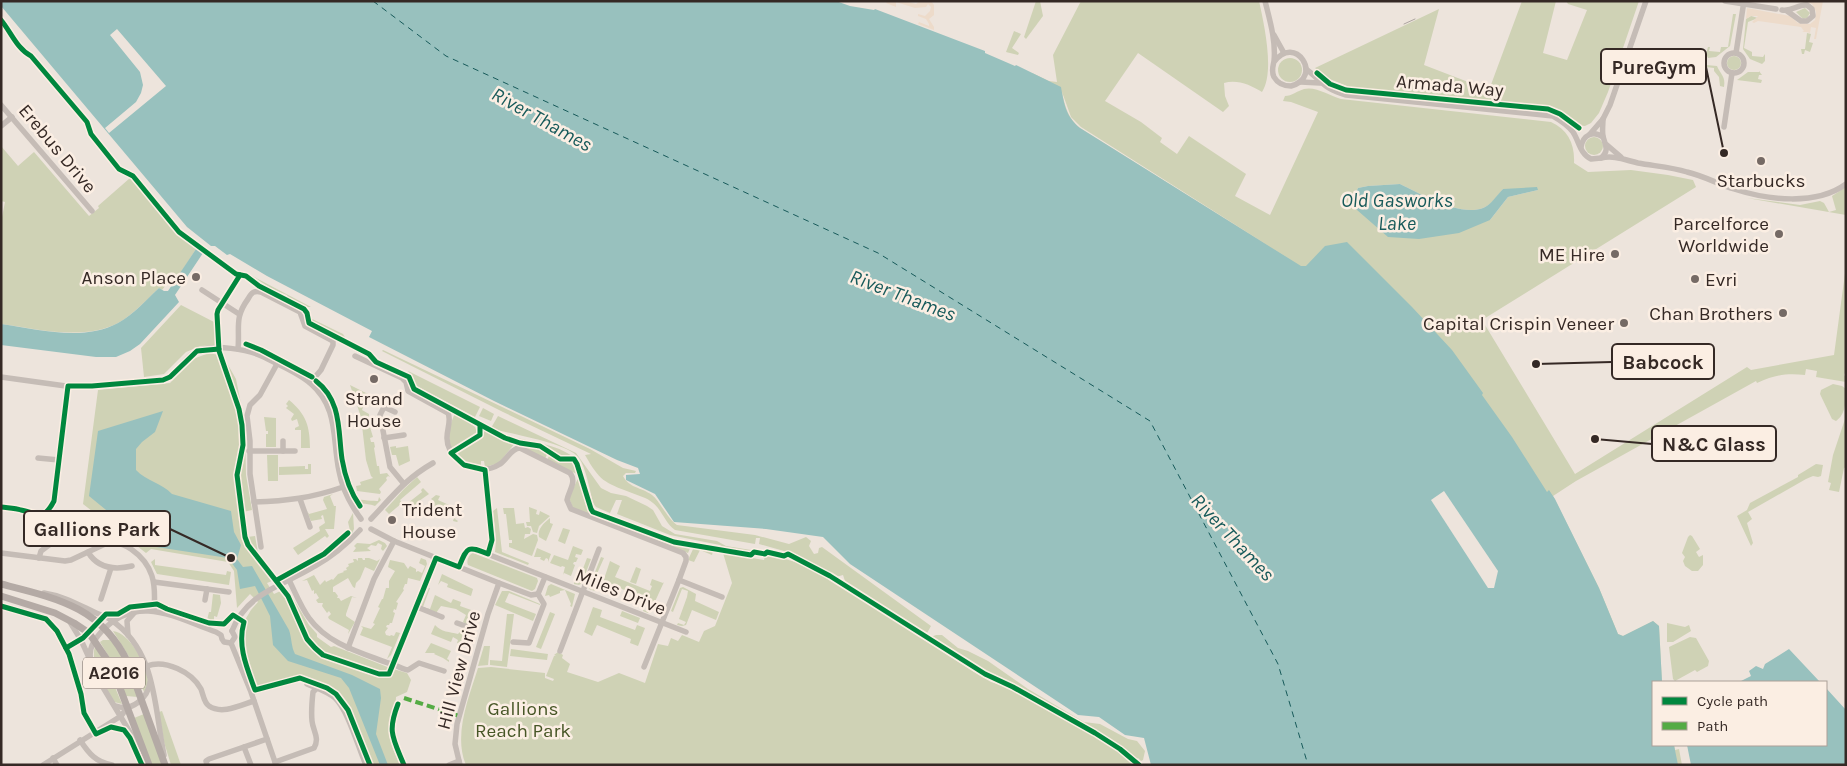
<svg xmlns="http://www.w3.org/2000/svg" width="1847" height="766" viewBox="0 0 1847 766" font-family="Karla,sans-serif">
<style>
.green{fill:#cfd2b5;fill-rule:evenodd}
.plaza{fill:#eddbca}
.water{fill:#98c1be}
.pier{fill:#ede4dc}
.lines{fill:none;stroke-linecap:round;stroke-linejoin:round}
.ferry{stroke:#175a5a;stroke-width:1;stroke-dasharray:6 5;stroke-linecap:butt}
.minor{stroke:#c5bcb6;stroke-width:5.5}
.major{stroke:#b4aaa5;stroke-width:7}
.tram{stroke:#ada5a0;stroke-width:1}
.quiet{stroke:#54ab44;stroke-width:4;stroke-dasharray:8 4;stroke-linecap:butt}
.cycleway-casing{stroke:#fbeee3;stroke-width:8}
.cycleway{stroke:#00873e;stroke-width:5}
.poi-dot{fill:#756a65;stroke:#fbeee3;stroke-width:2}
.labels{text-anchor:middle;stroke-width:5;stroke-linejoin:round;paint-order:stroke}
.shield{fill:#fbeee3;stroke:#70645e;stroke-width:1}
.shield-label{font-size:18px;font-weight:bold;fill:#352925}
.street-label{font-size:19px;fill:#352925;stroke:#fbeee3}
.poi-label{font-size:19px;fill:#352925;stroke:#fbeee3;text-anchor:end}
.park-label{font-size:19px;fill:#475626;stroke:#fbeee3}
.water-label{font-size:20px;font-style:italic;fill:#175a5a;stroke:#fbeee3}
.leader{fill:none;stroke:#352925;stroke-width:2}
.callout-dot{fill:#352925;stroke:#fbeee3;stroke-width:2}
.callout{fill:#fbeee3;stroke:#352925;stroke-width:2}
.callout-label{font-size:20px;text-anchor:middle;font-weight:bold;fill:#352925}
</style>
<rect width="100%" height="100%" fill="#ede4dc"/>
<g class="green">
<path d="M1036 1H1040L1043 16 1026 39 1024 37Z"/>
<path d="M1081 1H1259C1264 24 1275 72 1262 92 1251 85 1237 79 1224 83L1225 96 1229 106 1223 112 1138 53 1105 101 1141 122 1162 138 1160 142 1177 154 1189 136 1246 174 1235 196 1270 215 1318 112 1291 102 1283 101 1285 96C1292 96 1297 91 1304 89 1316 86 1330 96 1341 99L1551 122C1568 130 1575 144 1574 163L1588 172 1631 170 1668 175 1693 180 1696 187 1482 320 1575 474 1747 367 1751 370 1834 355 1846 266V371L1844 375 1846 377V382L1816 377 1817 371 1806 369 1805 375C1786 373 1775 375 1757 383L1756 381 1576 481 1553 496 1599 588 1618 634 1623 636 1653 621 1659 626 1662 682H1653V745H1674L1675 750 1679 749 1682 765H1550L1032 73 1049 81 1057 82 1053 55ZM1062 92 1071 117 1081 127 1299 265 1080 128C1068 118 1065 107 1062 92ZM1400 184C1421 194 1459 217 1483 208 1490 206 1498 195 1503 189L1538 190 1508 197 1490 220 1349 203 1353 199 1358 188 1368 186Z"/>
<path d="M1522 1H1556L1543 53 1567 60 1587 10 1568 4 1566 1H1639L1608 92 1599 113 1591 123 1585 126 1576 125 1560 111 1474 99 1352 88 1327 78 1315 68 1439 9 1424 65 1489 90Z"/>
<path d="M1805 8 1810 13 1807 18 1803 19 1796 12Z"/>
<path d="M1733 14H1736L1730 46 1716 57 1708 58 1706 54 1708 47H1710L1709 51 1720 52 1721 47H1728Z"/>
<path d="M1751 16 1758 18 1748 22 1744 48 1752 52V56L1763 57 1765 54V61L1762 64 1750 59 1743 49 1746 19Z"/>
<path d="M1014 31 1021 34 1012 48 1019 53 1018 55 1006 52Z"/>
<path d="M1807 33 1811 34 1809 42 1813 43 1810 52 1805 50 1804 54H1802L1801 49H1805Z"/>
<circle cx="1734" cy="63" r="7"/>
<circle cx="1290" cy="70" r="12"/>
<path d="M1706 65 1717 66C1720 74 1726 76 1724 87L1720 86 1719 77 1714 71V68L1706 67Z"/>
<path d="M1759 71 1762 75H1759L1758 79 1762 80 1761 83 1737 80 1748 72H1759Z"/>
<circle cx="1594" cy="146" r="9"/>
<path d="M1 146 18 166 34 152 89 216 99 208 98 206 130 178 178 235 196 249 178 277 174 275 162 290 159 288C146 300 133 315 118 323 83 341 38 329 1 324V222L5 202 1 201Z"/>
<path d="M1846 187V215L1747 198 1800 205 1820 201 1824 203 1829 212 1836 210 1832 196Z"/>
<path d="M249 274 256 278 311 307H305L288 298 287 295 272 289Z"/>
<path d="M181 305 214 322 216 345 201 346 186 352 164 374 144 377 141 348Z"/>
<path d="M308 317 343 334 348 343 310 322Z"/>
<path d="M383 350 590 449 623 468 636 471 635 473H626L623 476C629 488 641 487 652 495 659 500 667 518 677 525L755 535 789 544 806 537 811 541 809 546 814 554 818 553 819 548 822 547 931 626 926 635 846 584 843 575 836 577 784 551 759 544 760 538H756L755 544 675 530C665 523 662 510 653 503 646 497 639 496 632 493 603 482 600 481 585 455L591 454 503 412 382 351Z"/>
<path d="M209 353 223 356 236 379 241 404 245 435 246 475 252 510 243 512 247 537 255 536 258 553 277 579 267 583 274 594 287 588 309 625 317 634V637L331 647 334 646 390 668 407 673 411 680 407 692 396 697C396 708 392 715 390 725 387 739 395 752 400 765H372L348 706 331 688 300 677 258 687C246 668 241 642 247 621L245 620 251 610 258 602 250 594 237 608 234 571 228 562 151 549 146 553 83 504 98 390 170 383 193 359Z"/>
<path d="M408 371 480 407 475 417 415 385Z"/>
<path d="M1833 384 1842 386 1846 389C1846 400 1846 414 1836 421L1832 419 1820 394 1821 390Z"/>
<path d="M350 385 368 394 362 410 369 414V424L373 437 370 438 371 442H374L375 447 374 448 377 466H379L380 474 387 473 390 477 388 476 386 478 387 480 379 489 381 492 380 494 357 491 356 486 361 485 360 482 373 478 371 476 366 460 361 417Z"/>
<path d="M289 400C306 414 310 426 310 448H301V430H295V428L299 426 297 419 292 421 291 419 294 414 286 408 288 406 286 404Z"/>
<path d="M483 408 494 414 491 421 479 416Z"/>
<path d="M455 413 475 427 478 435 461 445 460 444 451 449C447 437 450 424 455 413Z"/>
<path d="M498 416 576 453 601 488 611 493 626 496 647 506 653 510 662 526 675 534 717 541 726 546 751 550 750 554 725 549 720 545 670 535 617 514 622 500H616L610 513 596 507 593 503C590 491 586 468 579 458 567 442 511 435 491 428Z"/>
<path d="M1846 416V467L1844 468 1839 492 1829 490 1831 483 1828 482 1833 455Z"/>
<path d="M264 417 276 418V447H266V434H268V431H266Z"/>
<path d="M483 430 517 444 538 446 548 452 545 459 515 443 499 463 485 467 484 461H481V468L469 465 455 455 463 449 462 447 482 435Z"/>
<path d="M517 438C535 442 568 447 579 463L593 510 575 459C570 456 565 459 559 457 553 454 548 448 541 445 533 442 525 443 517 441Z"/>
<path d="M396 446V448L408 446 410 461 399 466 396 455H392L390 447Z"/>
<path d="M550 454 558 460H573L579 475 547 460Z"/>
<path d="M267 455H278V481H268Z"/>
<path d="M308 464H311V474L279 475V467L305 466V469H308Z"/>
<path d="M1816 464 1823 465 1821 476 1818 477 1813 476 1806 479 1748 512 1752 519 1747 523 1753 543 1751 546 1737 516 1747 510 1750 503 1798 477V475Z"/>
<path d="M579 476 590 512 606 519V521L573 508 569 498Z"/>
<path d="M417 477 421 482 400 500 402 503 389 514 385 510 404 489Z"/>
<path d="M423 488 429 494 419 501 413 516 404 506 422 492 421 490Z"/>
<path d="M333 494 330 496 334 506H336L334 529H325L329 536 327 538 325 536 298 555 293 548 320 531 319 527 325 523 323 515 321 516 322 519 311 521 307 511 309 514 327 509 323 500 324 497Z"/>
<path d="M357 494V499C360 500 375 501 378 501L379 497 381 500 375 506C364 502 360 507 355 495Z"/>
<path d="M436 495 440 496 438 500 458 509 460 506 463 508V510L459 509 455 519 458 521 457 522 453 521 454 518 433 509 432 513 427 511V509L431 510 434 501 431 499Z"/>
<path d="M529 507 537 510 536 514 539 515 540 511 550 516 539 526 537 533 533 532 531 526H527L526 522H530Z"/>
<path d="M497 508 502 552 529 563 528 565 495 552 496 541 493 511Z"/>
<path d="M503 508H514L516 524 524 523 525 528 528 527 531 529 530 534H525L524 539 533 534 537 535 538 540 532 556 509 547V543H512V540H509L506 514H504Z"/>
<path d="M353 513 354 529 351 535 348 522Z"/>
<path d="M617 517 672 539 692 543 691 544 674 541 616 518Z"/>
<path d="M550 518V523L553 524 546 541 539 537C537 529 544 523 550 518Z"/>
<path d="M615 520 674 543 691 546 688 553 614 524Z"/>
<path d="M563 528 570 530 565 544 558 541Z"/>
<path d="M1690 535 1692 536 1700 549 1696 552 1699 557 1703 555V565L1698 571H1692L1685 566 1683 561 1685 557 1682 553 1688 537Z"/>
<path d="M379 540 385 543 387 546 383 551 381 549 382 545 378 543 376 546 371 545 369 547 367 548 371 551 353 552 356 548 354 546 357 543 370 544Z"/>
<path d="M573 546 583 550 581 555 576 554 575 557 578 558 576 562H574L573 564 575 565 571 576 564 573 563 575 565 567 562 566 561 567 550 563 554 555 568 560Z"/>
<path d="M694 547 713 551 712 555 700 550 694 562 688 560Z"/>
<path d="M537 548 551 554 548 562V559L546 558 544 561 540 559 541 557H534Z"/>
<path d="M473 553 537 578 538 581 535 589 532 591 468 565C466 561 469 554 473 553Z"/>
<path d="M723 553 764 560 766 553 805 565 834 582 974 672 991 682 1013 689 1113 747 1133 765H466C453 735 469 697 478 668L491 667 545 673V678L553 681 554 679 546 676 554 656H556L554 655 558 652 563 655 562 658 570 664 567 672 598 682 619 673 645 683 658 644 668 646 671 638 678 641 682 635 699 642 704 631 715 626 732 583Z"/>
<path d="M601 557 604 558 591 587 596 589 595 591 589 589V587Z"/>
<path d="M358 558H362L363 560H365V558H369L377 561 380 559 374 571 365 567 360 579 356 583 355 588 353 587 348 578 333 587V592H335L338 596 337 598H339L341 601 351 596 357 598 352 597 346 614V616L355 622 348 634 349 630 329 619 328 617 331 614 329 611 327 613 322 606 323 603H318L316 600 319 598 316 593 314 594V590L312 591 307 580 302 581 314 575 320 585 325 580 326 582 332 579 333 580 338 574 344 572 343 571 347 570 346 568 349 566 348 564 354 562 353 559H356L358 561Z"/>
<path d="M421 558 426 560 427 564 420 581 408 578 407 584H405L403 589 404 590 396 602 398 603 396 610 394 609 393 612 395 613 392 623H390L389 625H387L386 627 388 628 385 632 386 635 390 636 391 635 394 636 396 632 400 633 391 655 387 659 392 647 360 635 363 628 361 626 371 629 375 624 373 623 380 608 378 607 382 599H383L386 588H389V581L395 571 388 567 390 560 404 563 408 569 410 566 416 569V572L418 571 422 573 425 566 419 563Z"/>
<path d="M587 558 591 559 582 583 579 585 574 584V581L578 582Z"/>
<path d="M155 559V565L226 575 227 571 231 572 229 585 157 574 151 562Z"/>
<path d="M610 561 620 566 615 577 650 591 652 586 650 585 652 579 663 583 664 582 652 608 645 606 644 610 649 612 648 613 643 611 647 599 612 585 609 591 601 588Z"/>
<path d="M636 567 641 569 636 584 630 582Z"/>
<path d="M442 574 473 589 471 596 447 587 448 584 441 581 438 585Z"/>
<path d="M551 584 575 594 572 607 570 606 571 604 565 590 560 591V593L550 597 549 595 545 596 548 586Z"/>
<path d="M683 587 696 594 695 601 719 612 716 620 692 610 686 625 682 626 677 625 678 623 684 625 686 622 679 619 687 597 688 591 682 589 673 612 671 611 680 588Z"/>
<path d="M429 588H430L423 607 430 609 435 595 451 603 453 599 461 602 460 606 474 611 470 622 468 621 467 625 463 622 466 615 456 609 441 606 436 613 421 607Z"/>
<path d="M502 591H509L540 604V605L509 593 505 602 536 614 533 621 495 605Z"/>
<path d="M213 594 220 595 221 603 217 617 214 616V620L217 621V623L207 620 209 612H211Z"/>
<path d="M593 607 602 610 600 617 635 630 637 625 645 628 638 646 630 643 631 639 597 625 592 636 584 632Z"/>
<path d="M622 611 640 618 638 623 620 616Z"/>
<path d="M550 612 555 614 541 649 536 647Z"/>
<path d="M507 614H514L507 667 490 665V660L502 661Z"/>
<path d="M1667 623 1685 627 1689 625 1691 631 1673 642H1667Z"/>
<path d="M435 625C441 632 450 632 458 634L463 628 468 630 464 645 457 643 458 640 453 637 451 642 431 634Z"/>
<path d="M113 631C130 633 147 665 148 681 148 685 146 688 144 692L128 655Z"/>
<path d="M936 635H942L958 648 968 651 988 661 1028 689 1084 722 1100 724 1128 739 1137 741 1145 751 1143 760 1141 761 1138 758 1135 761 1120 747 1098 733 1014 686 980 669 931 637Z"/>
<path d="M1690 637 1696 638 1709 661 1708 666 1697 672 1695 670 1675 681 1673 679 1669 647Z"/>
<path d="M103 640H111L124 660 138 697 126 696 111 660 100 642Z"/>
<path d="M431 643 451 651 447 659 449 660V662L443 658 434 654 435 653H425Z"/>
<path d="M484 646H490L488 665 478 666Z"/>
<path d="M95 647 104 661 122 704 114 702C107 690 89 660 95 647Z"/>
<path d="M511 649 548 654 547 660 510 656Z"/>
<path d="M162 711 181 765H171L164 742 159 712Z"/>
<path d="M144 714 162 765H152L134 718Z"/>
</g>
<g class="plaza">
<path d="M888 1H905L916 4 920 1H931L934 5V15L929 19 934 27V30L918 24 919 22 929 26V24L926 19 918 16V14L925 16 930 11 931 7 928 4 926 7 915 8 896 2V7L886 3Z"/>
<path d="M1805 1H1823L1816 39H1814L1816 28 1811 27 1810 33 1806 32H1802L1804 31 1801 27 1758 21 1754 23 1752 22 1758 16H1751L1746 19 1747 8 1790 16 1798 23 1810 24 1815 20 1816 12 1812 4Z"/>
</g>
<g class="water">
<path d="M1 1H836L850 6 874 10 875 9 985 51V53L1015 66 1016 65 1061 87C1064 104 1066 117 1080 128L1301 266H1306L1325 246 1347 242 1412 307 1452 350 1483 393 1482 395 1512 437 1547 492 1549 490 1555 499 1599 588 1618 634 1623 636 1653 621 1659 626 1662 682H1653V745H1674L1678 765H1151L1144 738 1125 735 1099 717 1078 715 850 564 823 537 766 529 674 522 655 494 626 480V475L640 474 638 468 617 460 494 401 369 337 372 331 267 276 230 254 227 255 215 246H211L187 227 1 6Z"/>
<path d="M1400 184C1421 194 1459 217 1483 208 1490 206 1497 195 1503 189L1537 187 1538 190 1508 197 1490 220 1459 233 1419 239 1388 237 1349 203 1353 199 1358 188 1368 186Z"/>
<path d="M196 249H199L203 253 175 295 179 302 140 344 130 351 116 357H96L1 345V324C38 329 83 342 118 323 134 314 146 300 159 288L164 291H168Z"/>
<path d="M163 411 155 432 142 442 136 449V470C146 481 162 483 172 494L231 511 234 532 241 545 237 559 243 567 252 566 289 630C292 639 291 646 295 654L352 675 380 689 381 698 376 734 388 765H380L349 688 341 678 288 661 273 645 270 616 255 586 240 589 237 570 228 558 150 546 89 496 98 431Z"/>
<path d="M1789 649 1820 682H1739L1751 676 1749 671 1756 666 1763 669 1765 664Z"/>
<path d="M1826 688 1846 710V765H1691L1687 745H1826Z"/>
</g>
<g class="pier">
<path d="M117 29 166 86 109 133 105 128 136 102 141 93 143 85 140 72 110 35Z"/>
<path d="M1444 491 1498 571 1494 588H1488L1431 500Z"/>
</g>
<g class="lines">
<path class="ferry" d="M373 1 446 56 878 253 1150 421 1278 664 1308 765"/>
<g class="minor">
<path d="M1265 1C1270 21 1276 41 1274 61 1273 67 1271 71 1274 77 1278 84 1284 86 1291 86 1324 77 1295 33 1274 62"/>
<path d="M1725 1 1776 9"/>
<path d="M1782 10C1792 12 1798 4 1807 5L1812 9 1813 16 1807 21H1801L1787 11"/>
<path d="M1274 35 1284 53"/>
<circle cx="1734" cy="63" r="10"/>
<path d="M1736 53 1744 1"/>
<path d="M1306 69C1322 81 1324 89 1346 95L1553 116C1560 120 1568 125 1573 132 1579 141 1580 154 1591 159L1601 158C1610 150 1605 145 1603 136 1602 131 1603 124 1603 119"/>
<path d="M1301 82 1320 83"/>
<path d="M1 105 92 211"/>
<path d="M1 126 12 117"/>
<path d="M1724 127 1732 73"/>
<path d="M1590 134 1603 119 1610 105 1646 1"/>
<path d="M1607 145 1621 157"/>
<path d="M1581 147C1583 135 1593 130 1603 137"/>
<path d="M1601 158C1614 155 1625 160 1638 163 1654 166 1671 167 1687 172 1704 176 1718 184 1734 189 1768 200 1816 206 1846 184"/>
<path d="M202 290 239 314"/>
<path d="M238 349C240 328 234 318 248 299 251 293 254 290 261 292L300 312 305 326 333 341V345L321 370 310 383"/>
<path d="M355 356 402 378 406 382 408 391 448 413C453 423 442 435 450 450 460 468 483 475 500 464 507 460 511 448 520 448L570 473C577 482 569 490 567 500L571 509 683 553 686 557V561L679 580 644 667"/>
<path d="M1 377 73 387 163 380C177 376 183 357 197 351 214 344 248 349 264 357 279 365 297 372 310 383 339 408 332 438 339 471 342 488 350 504 361 519"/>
<path d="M395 412 384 407 380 415 390 467 404 484"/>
<path d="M384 438 404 435"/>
<path d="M283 441V451"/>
<path d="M61 445 68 386"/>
<path d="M249 451H295"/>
<path d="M38 458 59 460"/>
<path d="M487 490 492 540 488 554"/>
<path d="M300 499 310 527"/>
<path d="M254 502C286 501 312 498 343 487"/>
<path d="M1 507C8 508 15 508 21 510 38 513 43 522 54 501L60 450"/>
<path d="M371 519C392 497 405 479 433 463"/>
<path d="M371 529 394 541 499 583 531 595 538 594"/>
<path d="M261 547 250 474V441L247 416 250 405 260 395 277 364"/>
<path d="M88 552C98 569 115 570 132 566"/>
<path d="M1 553 65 561 71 560 105 544C115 542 123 543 131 549 154 565 156 584 154 610"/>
<path d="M39 558 41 551 73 527 76 520"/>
<path d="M459 567 466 551 472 548 686 632"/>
<path d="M289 580C295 592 301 607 309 618 328 644 359 652 388 663 395 664 401 669 408 670L419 663 444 671"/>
<path d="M679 580 722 597"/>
<path d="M154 582 229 592"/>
<path d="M44 593C63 596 77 604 94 612 100 615 106 616 111 620 157 651 154 707 164 755"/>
<path d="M538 594 545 577"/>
<path d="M101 599 111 568"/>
<path d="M205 600 207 589"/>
<path d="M417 607 442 617"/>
<path d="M70 622 81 640 101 684 140 749"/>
<path d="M457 623 471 628"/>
<path d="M232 631C247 592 283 586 315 566 332 557 347 544 360 530"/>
<path d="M128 635 127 621 135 612"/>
<path d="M513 642 529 643 544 604 538 594"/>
<path d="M231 643 251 692 276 765"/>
<path d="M231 643 235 637 232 631"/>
<path d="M348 648 374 579 394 541"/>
<path d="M560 651 599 549"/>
<path d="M91 662C88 649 93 641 102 631 138 593 176 618 216 632L221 635 222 639 224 642 231 643"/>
<path d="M394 663 436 558"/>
<path d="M147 666C165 659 192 672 201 689 203 694 204 703 209 706 222 715 241 705 254 701"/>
<path d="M307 684C316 688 327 691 335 698 348 710 358 747 366 765"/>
<path d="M116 706C132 712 148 698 150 682"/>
<path d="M80 740C89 754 96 762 112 765"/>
<path d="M244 747 251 765"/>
<path d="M53 758 57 765"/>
<path d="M275 762 314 748C320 738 313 731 312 721 311 711 312 701 313 692L317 688"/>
<path d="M43 765 121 716 127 708"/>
<path d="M207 765 206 761 209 759 267 739"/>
<path d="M449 765 459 761"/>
<path d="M460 765 455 744 457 724 488 614 499 583"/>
</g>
<g class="major">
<path d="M1 584C56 598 102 607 128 663L165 765"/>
<path d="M1 596 55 613 74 623 89 633 112 667 149 765"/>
</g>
<path class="tram" d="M1404 24 1415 19"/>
<path class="quiet" d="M404 698 459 716"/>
<g class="cycleway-casing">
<g id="cycleway">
<path d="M1 20C11 32 17 49 31 56L87 122 91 134 119 169 133 176 179 232 236 274 246 276 259 286 304 309 307 313 309 323 369 354 376 362 409 377 414 389 505 438 520 443 540 446 560 459H574L577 464 591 509 593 512 674 542 751 555 754 552 765 554 767 552 784 556 788 554 830 576 985 674 1013 687 1095 733 1120 749 1139 765"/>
<path d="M1317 73 1330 84 1346 90 1548 109 1560 114 1579 128"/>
<path d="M240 275 218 310 217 314 219 351 239 409 242 425 243 445 237 475 245 537 248 545 288 596 307 639 315 648 323 655 379 674H389L436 558 459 567C467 547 467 545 488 554L492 540 485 470 464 465 451 453 480 435V426"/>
<path d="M246 344 261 350 312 377"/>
<path d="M316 381C342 401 338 432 342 459 345 477 350 492 360 506"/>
<path d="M1 507C8 508 15 508 21 510 38 513 43 522 54 501L68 386H92L163 380 170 377 197 351 219 349"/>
<path d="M277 580 324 554 348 533"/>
<path d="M1 606 46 619 57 631 69 654 81 694 84 713 96 734 111 727 124 730 130 738 142 765"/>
<path d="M66 648 83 638 106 614H118L130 607 157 604 167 609 209 623 224 624 233 615 244 622C237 646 247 668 255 690L300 678 327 688 336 694 348 710 370 765"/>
<path d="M398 704C387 732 393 738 404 765"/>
</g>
</g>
<use href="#cycleway" class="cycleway"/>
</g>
<g class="poi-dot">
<circle cx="1761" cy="161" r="5"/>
<circle cx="1779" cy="234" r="5"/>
<circle cx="1615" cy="254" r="5"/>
<circle cx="196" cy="277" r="5"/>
<circle cx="1695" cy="279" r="5"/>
<circle cx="1783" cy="313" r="5"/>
<circle cx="1624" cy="323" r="5"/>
<circle cx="374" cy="379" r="5"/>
<circle cx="392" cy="520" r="5"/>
</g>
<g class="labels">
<rect class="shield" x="83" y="657.5" width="62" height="31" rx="4"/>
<g class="shield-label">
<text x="114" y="679">A2016</text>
</g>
<g class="street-label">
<text transform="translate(1450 85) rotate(5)" y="7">Armada Way</text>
<text transform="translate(58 148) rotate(50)" y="7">Erebus Drive</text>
<text transform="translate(621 591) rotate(22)" y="7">Miles Drive</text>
<text transform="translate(458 670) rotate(-75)" y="7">Hill View Drive</text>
</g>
<g class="poi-label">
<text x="1761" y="187" text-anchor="middle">Starbucks</text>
<text x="1769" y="230">Parcelforce<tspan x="1769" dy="22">Worldwide</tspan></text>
<text x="1605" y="261">ME Hire</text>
<text x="186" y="284">Anson Place</text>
<text x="1705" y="286" text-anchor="start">Evri</text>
<text x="1773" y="320">Chan Brothers</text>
<text x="1614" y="330">Capital Crispin Veneer</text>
<text x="374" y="405" text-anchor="middle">Strand<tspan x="374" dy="22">House</tspan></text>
<text x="402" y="516" text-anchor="start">Trident<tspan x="402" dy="22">House</tspan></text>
</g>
<g class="park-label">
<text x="523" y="715">Gallions<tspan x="523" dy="22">Reach Park</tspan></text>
</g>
<g class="water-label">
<text transform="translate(542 119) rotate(29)" y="7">River Thames</text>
<text x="1397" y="207">Old Gasworks<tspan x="1397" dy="23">Lake</tspan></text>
<text transform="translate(903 295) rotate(21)" y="7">River Thames</text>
<text transform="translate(1233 537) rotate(47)" y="7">River Thames</text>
</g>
</g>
<path class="leader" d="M1724 153L1706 67M1536 364L1612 362M1595 439L1652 444M231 558L170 529"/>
<g class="callout-dot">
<circle cx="1724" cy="153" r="5"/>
<circle cx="1536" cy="364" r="5"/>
<circle cx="1595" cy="439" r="5"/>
<circle cx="231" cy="558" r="5"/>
</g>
<g class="callout">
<rect x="1601" y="49" width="105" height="35" rx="5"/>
<rect x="1612" y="344" width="102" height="35" rx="5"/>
<rect x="1652" y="426" width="124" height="35" rx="5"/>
<rect x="24" y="511" width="146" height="35" rx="5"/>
</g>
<g class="callout-label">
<text x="1654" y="74">PureGym</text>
<text x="1663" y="369">Babcock</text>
<text x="1714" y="451">N&amp;C Glass</text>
<text x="97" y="536">Gallions Park</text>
</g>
<rect width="1847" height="766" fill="none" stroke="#352925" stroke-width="5"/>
<rect x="1652" y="681" width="175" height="65" fill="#fbeee3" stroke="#ac9f97"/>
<rect x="1662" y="697" width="25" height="8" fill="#00873e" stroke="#ac9f97"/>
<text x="1697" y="706" font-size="15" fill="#352925">Cycle path</text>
<rect x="1662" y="722" width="25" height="8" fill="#54ab44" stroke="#ac9f97"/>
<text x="1697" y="731" font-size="15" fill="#352925">Path</text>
</svg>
